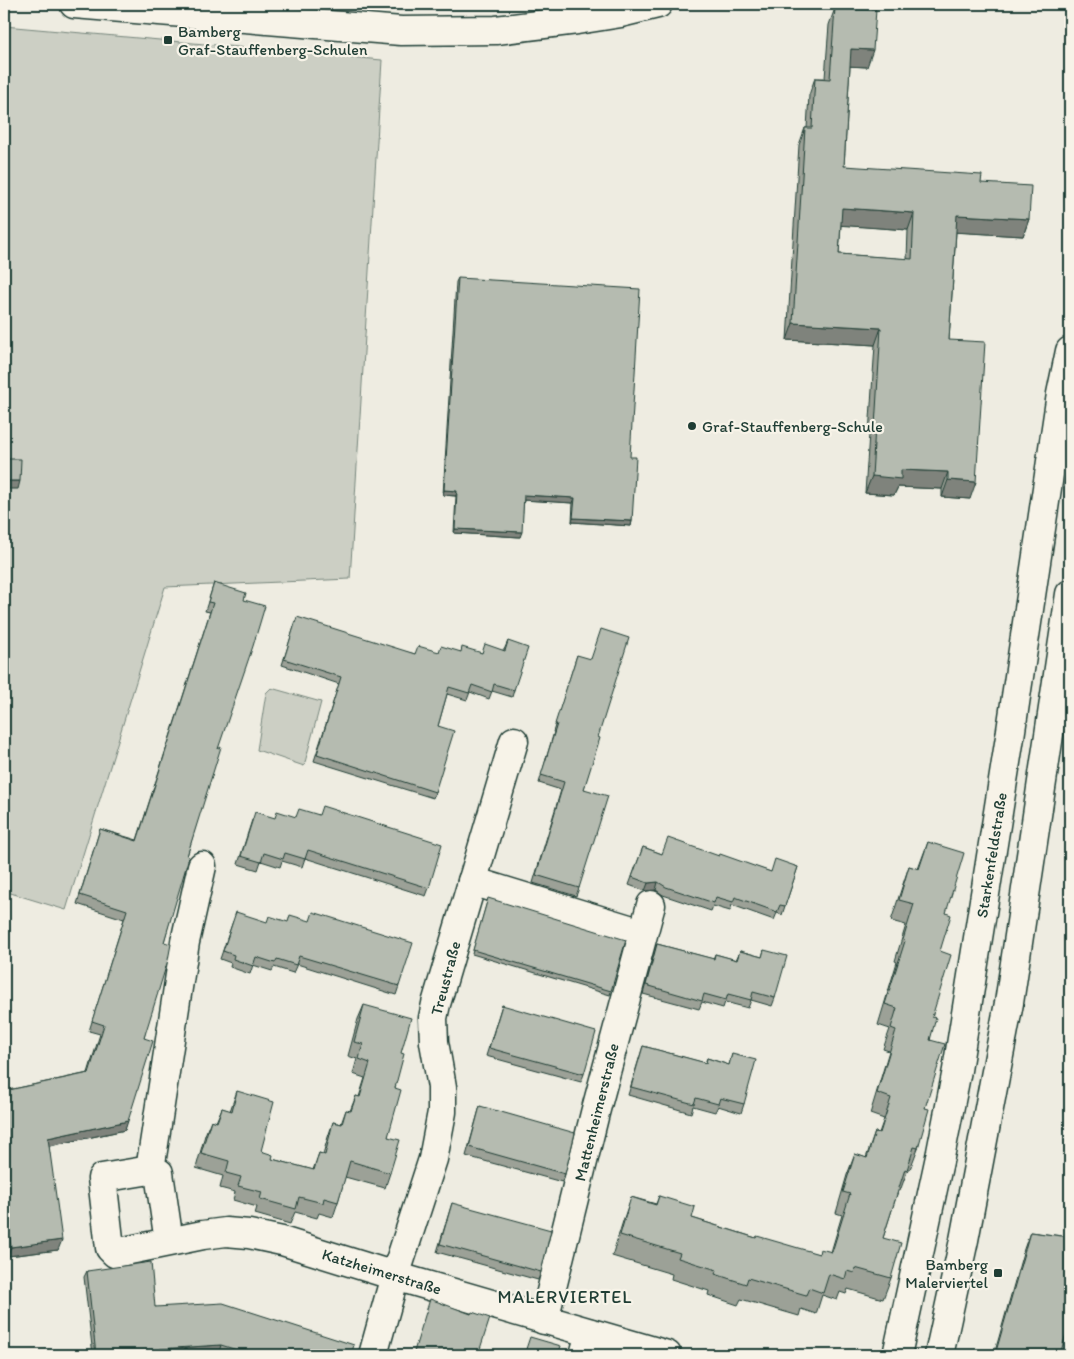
<svg xmlns="http://www.w3.org/2000/svg" width="1074" height="1359" viewBox="0 0 1074 1359" font-family="Itim,sans-serif">
<style>
.green{fill:#cccfc4;stroke:#76867c}
.lines{fill:none;stroke-linecap:round;stroke-linejoin:round}
.minor-casing{stroke:#1f3d34;stroke-width:31}
.minor{stroke:#f7f3e8;stroke-width:28}
.wall{fill:#9ca197;stroke:#1f3d34;fill-rule:evenodd}
.shaded-wall{fill:#7f837b;stroke:#1f3d34}
.building{fill:#b5bbb0;stroke:#1f3d34;fill-rule:evenodd}
.poi-dot{fill:#1f3d34;stroke:#f7f3e8;stroke-width:2}
.labels{text-anchor:middle;stroke-width:4.5;stroke-linejoin:round;paint-order:stroke}
.poi-label{font-size:16px;fill:#1f3d34;stroke:#f7f3e8;text-anchor:start}
.street-label{font-size:16px;fill:#1f3d34;stroke:#f7f3e8}
.neighbourhood-label{font-size:18px;letter-spacing:1px;fill:#1f3d34;stroke:#f7f3e8}
</style>
<rect width="100%" height="100%" fill="#eeece1"/>
<filter id="ink" filterUnits="userSpaceOnUse"><feTurbulence type="fractalNoise" baseFrequency=".02" numOctaves="2"/><feDisplacementMap in="SourceGraphic" scale="10" xChannelSelector="R" yChannelSelector="G"/><feConvolveMatrix kernelMatrix="1 2 1 2 8 2 1 2 1" color-interpolation-filters="sRGB"/></filter>
<g filter="url(#ink)">
<g class="green">
<path d="M4 26 382 60 350 579 165 587 66 910 4 891Z"/>
<path d="M271 688 321 702 304 766 257 750 266 693Z"/>
</g>
<g class="lines">
<g class="minor-casing">
<g id="minor">
<path d="M74 4 401 31 496 30 577 20 621 13 658 4"/>
<path d="M472 881 642 933"/>
<path d="M150 1170 185 942 202 866"/>
<path d="M169 1242 159 1173 150 1170 102 1178 110 1248 115 1253 203 1235 226 1232 249 1234 282 1241 395 1276 667 1355"/>
<path d="M544 1320 595 1113 651 905"/>
<path d="M373 1355 395 1276 433 1159 442 1112V1087L434 1042 433 1018 436 1004 514 741"/>
<path d="M584 1355 590 1333"/>
<path d="M897 1355 941 1152 957 1070 1010 737 1061 394 1070 351"/>
<path d="M939 1355 964 1240 1009 1003 1070 594"/>
</g>
</g>
<use href="#minor" class="minor"/>
</g>
<g class="wall">
<path d="M835 8 867 67 850 66 844 166 981 183 1029 219 1023 236 956 232 949 340 970 499 942 497V489L898 487 894 495 865 493 875 345 787 340 799 145 805 128H807L809 95 815 78H825L829 25ZM841 225 908 230 907 259 839 254Z"/>
<path d="M458 278 630 457 632 521 631 526 572 522 573 503 524 500 520 537 454 533 456 496 443 495 456 282Z"/>
<path d="M214 583 244 600 218 749 187 856 164 942 125 1130 49 1146 58 1250 8 1256 4 1223V1091L88 1073 100 1034 89 1031 124 919 77 904 100 829 137 840 210 612 205 611Z"/>
<path d="M295 624 415 654 439 652H460L481 653 504 650 508 641 514 690 512 697 492 691 489 699 470 692 467 700 447 694 438 726 435 792 433 798 314 761 339 684 282 665Z"/>
<path d="M577 655 598 737 584 789 579 888 576 896 533 883 561 790 539 783 554 732H553Z"/>
<path d="M252 820 429 888 426 896 305 858 302 867 282 861 280 867 261 861 258 870 238 864Z"/>
<path d="M928 842 946 913 940 951 930 1040 925 1108 918 1148 910 1169H908L900 1191H898L883 1238 891 1278 883 1299 848 1289 846 1294 840 1292 837 1300 822 1295 816 1314 801 1309 799 1316 741 1299 738 1305 708 1295 709 1291 671 1279 672 1274 612 1256 624 1218 631 1197 656 1204 659 1196 692 1218 756 1238 818 1254 831 1252 842 1215 836 1213 847 1175 855 1154 866 1158 875 1132 879 1133 884 1119 870 1114 889 1051 883 1049 890 1029 878 1025 897 962 895 961 906 925 891 921 902 887 909 866 918 869Z"/>
<path d="M643 847 662 854 719 856 771 872 798 867 782 915 777 913 774 920 732 905 730 911 713 906 711 911 663 895 656 890 645 891 629 885Z"/>
<path d="M487 902 611 991 610 995 472 954Z"/>
<path d="M233 921 399 986 396 995 297 964 293 973 274 967 272 971 253 965 250 974 230 967 231 963 220 959Z"/>
<path d="M657 944 713 959 715 954 736 960 740 951 762 957 764 950 775 998 772 1006 751 1000 748 1008 725 1002 723 1008 702 1002 699 1009 643 994Z"/>
<path d="M364 1005 401 1053 395 1088 388 1137 390 1173 385 1188 345 1177 338 1202 333 1217 319 1213 317 1218 295 1212 290 1224 255 1214 257 1207 233 1200 235 1192 220 1188 223 1176 196 1168 205 1135 211 1120 216 1122 222 1108 230 1111 237 1091 261 1151 272 1159 313 1170 319 1153 323 1154 328 1137 333 1122 341 1124 346 1110 350 1111 356 1096 359 1097 365 1078 353 1074 357 1059 348 1056 358 1019Z"/>
<path d="M502 1005 584 1074 581 1082 486 1056Z"/>
<path d="M643 1046 705 1063 707 1058 729 1065 732 1054 744 1104 741 1113 718 1106 715 1112 693 1106 691 1113 628 1095Z"/>
<path d="M480 1106 565 1174 562 1182 466 1156Z"/>
<path d="M452 1203 541 1272 538 1280 437 1252Z"/>
<path d="M1030 1232 1070 1237V1332H1067L1060 1355H994L1024 1249Z"/>
<path d="M87 1271 155 1307 351 1355H231L219 1352 162 1355H93L84 1277Z"/>
</g>
<g class="shaded-wall">
<path d="M851 49 873 50 867 67 845 66Z"/>
<path d="M842 208 914 213 908 230 836 225Z"/>
<path d="M957 215 1029 219 1023 236 951 232Z"/>
<path d="M793 323 881 328 875 345 787 340Z"/>
<path d="M901 470 948 472 942 489 898 487 894 495 865 493 872 476Z"/>
<path d="M948 480 976 482 970 499 942 497Z"/>
<path d="M4 481H20L18 489H4Z"/>
<path d="M444 490 457 491 456 496 443 495Z"/>
<path d="M524 495 575 498 573 503 522 500Z"/>
<path d="M573 518 632 521 631 526 572 522Z"/>
<path d="M455 529 522 532 520 537 454 533Z"/>
<path d="M658 882 656 890 645 891 648 883Z"/>
<path d="M128 1121 125 1130 45 1147 48 1138Z"/>
<path d="M62 1240 58 1250 8 1256 11 1247Z"/>
<path d="M1070 1319V1332H1066Z"/>
<path d="M221 1345 219 1352 157 1355 160 1349Z"/>
</g>
<g class="building">
<path d="M835 8 876 10 873 50 851 49 844 166 982 175 981 183 1031 186 1029 219 957 215 949 340 985 342 976 482 948 480V472L901 470V479L872 476 881 328 793 323 805 128H812L815 78 830 79ZM842 208 914 213 912 259 839 254Z"/>
<path d="M458 278 640 289 630 457H636L632 521 573 518 575 498 524 495 522 532 455 529 457 491 444 490Z"/>
<path d="M4 459H21L20 481H4Z"/>
<path d="M214 583 246 593 244 600 265 606 253 646 218 749 221 747 187 856 189 857 164 942 171 944 168 960 144 1038 153 1041 128 1121 48 1138 62 1240 11 1247 4 1187V1091L89 1073 104 1025 92 1021 127 910 80 895 100 829 137 841 213 603 208 602Z"/>
<path d="M297 617 415 654 418 646 439 652 441 646 461 652 462 647 482 653 485 644 505 651 508 641 528 648 514 690 494 684 492 692 472 685 469 693 449 687 438 726 454 731 435 792 317 754 341 677 284 659Z"/>
<path d="M601 629 629 638 598 737 600 738 584 789 608 796 579 888 536 875 564 782 541 775 557 724H555L577 655 591 659Z"/>
<path d="M322 806 442 844 429 888 308 850 305 859 285 853 283 859 264 853 261 862 241 856 255 812 275 818 277 811 296 817 299 809 319 815Z"/>
<path d="M668 838 719 856 720 854 771 872 775 859 798 867 785 906 780 905 777 912 735 897 733 902 716 897 714 903 666 887 658 882 648 883 632 877 643 847 662 854Z"/>
<path d="M928 842 964 853 946 913 951 915 940 951 951 955 932 1017 936 1018 930 1040 945 1044 925 1108 929 1109 918 1148 914 1147 907 1170 905 1169 883 1238 901 1243 891 1278 855 1268 854 1273 847 1271 845 1279 829 1274 823 1293 809 1288 806 1295 748 1278 746 1284 715 1274 717 1270 678 1258 680 1253 620 1235 631 1197 656 1205 659 1196 695 1207 692 1218 756 1238 757 1236 819 1254 820 1249 832 1252 850 1194 843 1192 855 1154 867 1158 875 1132 880 1133 891 1098 877 1093 896 1030 891 1028 897 1008 885 1004 905 941 903 940 914 904 899 900 909 866 919 869Z"/>
<path d="M488 898 626 940 611 991 473 950Z"/>
<path d="M236 912 267 922 269 916 288 922 290 915 310 921 313 912 413 943 399 986 299 956 296 965 277 959 275 963 256 957 253 966 233 959 234 955 223 951Z"/>
<path d="M657 944 714 959 715 954 737 960 740 951 762 957 764 950 787 956 775 998 753 992 751 1000 728 994 726 1000 704 994 702 1001 646 985Z"/>
<path d="M364 1005 411 1018 401 1053 404 1054 395 1088 401 1090 388 1137 400 1140 390 1173 350 1161 338 1202 324 1198 323 1203 299 1197 296 1209 260 1199 262 1192 238 1186 241 1177 226 1173 229 1161 201 1153 211 1120 217 1122 222 1108 232 1111 237 1091 274 1102 261 1151 273 1155 272 1159 314 1170 319 1153 325 1155 333 1122 342 1124 346 1110 351 1111 356 1096 360 1097 370 1063 359 1059 363 1044 354 1042Z"/>
<path d="M502 1005 596 1032 584 1074 489 1048Z"/>
<path d="M643 1046 706 1063 707 1058 729 1065 732 1054 756 1060 744 1104 720 1098 718 1104 696 1098 694 1104 631 1087Z"/>
<path d="M480 1106 575 1133 565 1174 469 1147Z"/>
<path d="M452 1203 551 1230 541 1272 440 1244Z"/>
<path d="M1030 1232 1070 1237V1320L1060 1355H995Z"/>
<path d="M151 1262 155 1307 223 1303 354 1345 351 1355H253L221 1345 160 1349V1355H96L87 1271Z"/>
<path d="M430 1299 471 1314 472 1312 490 1318 478 1355H413Z"/>
<path d="M530 1337 561 1346 558 1355H524Z"/>
</g>
</g>
<g class="poi-dot">
<rect x="163" y="35" width="10" height="10" rx="2.5"/>
<circle cx="692" cy="426" r="5"/>
<rect x="993" y="1268" width="10" height="10" rx="2.5"/>
</g>
<g class="labels">
<g class="poi-label">
<text x="178" y="37">Bamberg<tspan x="178" dy="18">Graf-Stauffenberg-Schulen</tspan></text>
<text x="702" y="432">Graf-Stauffenberg-Schule</text>
<text x="988" y="1270" text-anchor="end">Bamberg<tspan x="988" dy="18">Malerviertel</tspan></text>
</g>
<g class="street-label">
<text transform="translate(991 855) rotate(-81)" y="6">Starkenfeldstraße</text>
<text transform="translate(445 978) rotate(-75)" y="6">Treustraße</text>
<text transform="translate(596 1112) rotate(-76)" y="6">Mattenheimerstraße</text>
<text transform="translate(382 1271) rotate(17)" y="6">Katzheimerstraße</text>
</g>
<g class="neighbourhood-label">
<text x="565" y="1303">MALERVIERTEL</text>
</g>
</g>
<rect width="1074" height="1359" fill="none" stroke="#f7f3e8" stroke-width="20"/>
<rect x="10" y="10" width="1054" height="1339" fill="none" stroke="#1f3d34" stroke-width="2" filter="url(#ink)"/>
</svg>
